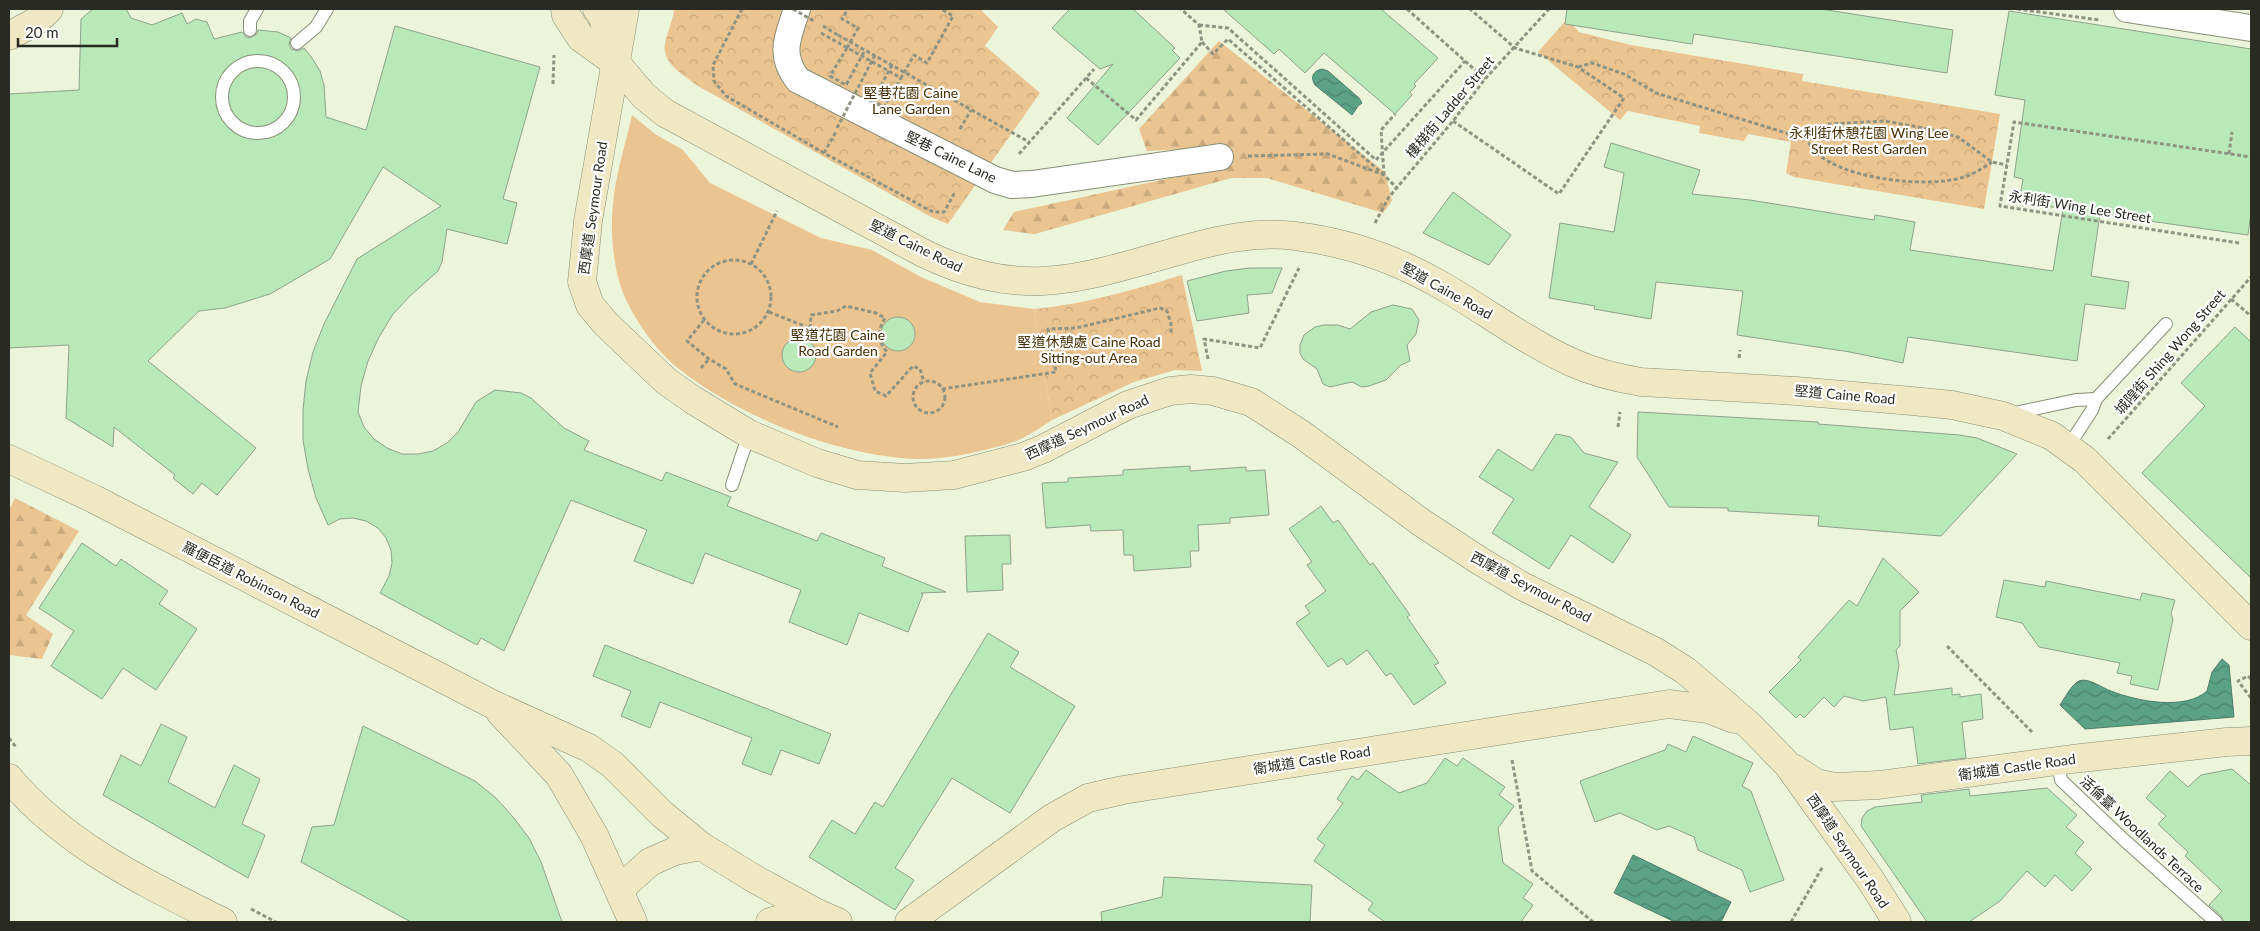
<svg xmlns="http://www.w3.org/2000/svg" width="2260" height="931" viewBox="0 0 2260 931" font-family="Lato,'Noto Sans TC',sans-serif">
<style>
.forest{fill:url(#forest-firs)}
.park{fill:url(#park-crowns)}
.garden{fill:#ebc591}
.water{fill:url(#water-waves);stroke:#4d7e69}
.building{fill:#b9e9b8;stroke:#8fa28e}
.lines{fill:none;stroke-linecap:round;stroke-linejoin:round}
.lane-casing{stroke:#888f77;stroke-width:14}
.street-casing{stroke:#888f77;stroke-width:28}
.secondary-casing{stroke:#888f77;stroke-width:29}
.path{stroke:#8f9482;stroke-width:3;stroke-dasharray:4 2.5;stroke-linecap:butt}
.lane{stroke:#fff;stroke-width:12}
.street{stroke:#fff;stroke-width:26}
.secondary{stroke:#efe8c4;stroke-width:28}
.path-bridge{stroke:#8f9482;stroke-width:3;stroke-dasharray:4 2.5;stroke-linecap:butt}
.labels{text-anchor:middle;stroke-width:4.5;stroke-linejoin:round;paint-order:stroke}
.park-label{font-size:14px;fill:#482e01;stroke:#fff}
.street-label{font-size:14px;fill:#292b22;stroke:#fff}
</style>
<defs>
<pattern id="forest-firs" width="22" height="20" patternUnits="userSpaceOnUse" patternTransform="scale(1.25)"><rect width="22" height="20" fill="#ebc591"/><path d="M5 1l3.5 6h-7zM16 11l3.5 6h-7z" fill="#caa97d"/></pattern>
<pattern id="park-crowns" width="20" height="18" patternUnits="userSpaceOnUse" patternTransform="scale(1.25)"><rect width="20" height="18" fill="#ebc591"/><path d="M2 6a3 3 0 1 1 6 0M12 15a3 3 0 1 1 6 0" fill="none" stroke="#caa97d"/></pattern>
<pattern id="water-waves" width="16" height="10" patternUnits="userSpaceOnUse" patternTransform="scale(1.25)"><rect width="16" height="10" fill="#5ca287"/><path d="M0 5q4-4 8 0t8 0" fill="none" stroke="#4c846e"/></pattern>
</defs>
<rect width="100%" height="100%" fill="#ecf4da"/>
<g class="forest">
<path d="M1219 41 1385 172 1392 201 1383 213 1267 178H1231L1035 234 1003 230 1014 212 1226 166 1225 147 1147 151 1139 129Z"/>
<path d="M15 498 79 531 26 615 53 634 42 659 9 655V510Z"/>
</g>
<g class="park">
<path d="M674 9H980L998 27 985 46 1040 93 948 224 931 217 698 86C685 76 661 63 665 44 667 31 673 22 674 9Z"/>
<path d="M1567 19 1579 32 1631 45 1803 74 1802 81 2000 114 1984 209 1794 177 1786 173 1791 142 1748 134 1744 141 1699 133 1700 126 1628 111 1620 120 1538 52Z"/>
<path d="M1182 275 1202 371 1175 370 1134 382 1052 420 1034 309C1086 304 1133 290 1182 275Z"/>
</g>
<path class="garden" d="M632 115 655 134 683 150 710 183 821 238 872 250 921 277 980 302 1034 309 1052 420C1041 427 1029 436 1016 441 986 451 951 459 920 459 841 457 741 418 679 369 656 351 632 317 622 290 613 266 610 229 613 204 615 176 626 143 632 115Z"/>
<g class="water">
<path d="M1322 69 1328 71 1359 98 1362 103 1358 106 1352 115 1315 85C1310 77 1313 71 1322 69Z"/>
<path d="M2222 659 2229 665 2234 717 2085 729 2060 705C2065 698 2071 685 2079 681 2088 677 2102 688 2111 691 2136 701 2185 711 2207 691L2212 672Z"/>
<path d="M1633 855 1731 902 1721 922H1675L1614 893Z"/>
</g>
<g class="building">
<path d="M93 9H126L131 18 152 25 182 13 187 24 196 19 207 22 214 39 242 32 246 37 250 38 257 34 258 30 278 32 291 38 289 44 291 49 298 51 304 48 312 58 320 71 324 85 326 117 366 130 395 26 540 67 503 199 517 203 507 244 447 229 442 262 438 271 411 295 393 314 379 337 368 361 361 386 358 412 364 427 374 439 387 448 402 454H418L433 451 447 443 458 432 476 402 495 390 521 393 531 398 564 428 589 441 584 450 662 481 666 472 731 497 727 506 817 541 821 533 885 558 882 566 946 592 921 593 923 594 908 632 859 613 847 645 789 622 801 590 705 553 693 584 634 561 647 530 571 500 504 651 481 638 477 645 380 593 389 576 392 563 391 550 386 538 378 528 366 521 353 518 340 519 328 525 316 498 308 469 303 440V410L306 381 313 352 324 324 357 259 441 206 383 167 330 259 270 294 225 308 199 311 148 361 256 448 217 495 202 483 193 494 173 478 175 475 114 427 113 447 66 418 69 345 9 348V94L79 90 81 19Z"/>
<path d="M1070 9H1133L1175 48 1172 50 1180 58 1098 145 1067 118 1113 64 1100 69 1052 28Z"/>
<path d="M1223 9H1381L1438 58 1414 84 1416 86 1410 92 1412 95 1395 114 1324 53 1305 73 1279 49 1274 54Z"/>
<path d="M1567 9H1821L1953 30 1947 73 1694 34 1692 44 1565 24Z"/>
<path d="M2009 11 2251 49V212L2248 235 2100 214 2091 276 2129 282 2125 309 2085 304 2077 361 1908 337 1903 363 1850 352 1737 335 1743 291 1656 282 1651 319 1594 309 1595 306 1549 298 1560 223 1614 232 1624 173 1604 167 1611 143 1700 170 1692 194 1750 200 1874 220 1875 215 1915 222 1910 250 2053 271 2063 209 2019 201 2023 179 2014 177 2025 100 1995 95Z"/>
<path d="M1453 192 1511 235 1489 265 1423 233Z"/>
<path d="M1250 268H1282L1272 293 1247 295 1249 313 1197 321 1187 281 1226 271Z"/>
<path d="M1393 305 1412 309 1419 320 1416 334 1407 345 1410 361 1401 365 1386 380 1369 386 1362 387 1352 382 1330 387 1323 384 1317 369 1303 359 1300 353V345L1304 335 1315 327 1324 325H1338L1350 329 1371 312Z"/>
<circle cx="898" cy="334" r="17"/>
<path d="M2235 327 2251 342V578L2142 473 2205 406 2181 383Z"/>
<circle cx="799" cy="355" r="17"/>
<path d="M1638 412 1818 422V424L1959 435 1977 438 2017 454 1941 536 1818 526 1819 516 1728 511V508L1669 507 1637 457Z"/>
<path d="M1556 434 1571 437 1584 453 1618 462 1589 507 1631 535 1613 563 1571 535 1549 569 1492 533 1514 499 1479 477 1498 449 1532 471Z"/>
<path d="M1190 466V471L1246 467V471L1265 470 1269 515 1230 518V523L1198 525 1199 551H1190L1191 567 1134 571 1133 555H1124L1123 530 1091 531 1090 525 1046 528 1042 483 1068 482V478L1123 475V470Z"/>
<path d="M1321 506 1333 523 1338 520 1370 565 1373 563 1410 615 1407 617 1439 663 1434 665 1446 683 1414 705 1391 673 1386 676 1367 650 1347 665 1342 658 1328 667 1296 623 1310 613 1305 606 1326 591 1307 565 1312 562 1289 529Z"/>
<path d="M1010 535 1011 564H1002L1003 590 967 592 965 536Z"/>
<path d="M82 543 116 566 121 559 168 591 159 604 197 629 156 690 123 668 102 699 51 666 74 631 39 608Z"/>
<path d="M1883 558 1919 592 1900 611V646L1896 650 1899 665 1894 695 1952 688V695L1960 694V697L1981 694 1983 719 1962 722 1966 758 1918 764 1913 727 1890 730 1886 697 1863 701 1844 696 1834 707 1824 697 1804 718 1800 714 1796 718 1769 692 1801 660 1798 657 1849 600 1857 606Z"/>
<path d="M2004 580 2045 587 2046 581 2140 600 2142 593 2175 600 2171 614 2173 619 2158 690 2130 684 2132 676 2117 673 2120 663 2039 647 2022 623 1996 617Z"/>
<path d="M988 633 1019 652 1010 667 1075 706 1010 813 952 778 895 868 914 880 895 910 809 857 832 820 855 834 875 802 883 807Z"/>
<path d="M605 645 831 734 819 764 781 750 771 775 742 764 752 738 660 702 650 728 621 716 631 691 593 676Z"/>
<path d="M161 724 187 737 168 782 215 808 234 765 260 779 242 824 265 835 248 878 103 795 121 755 141 766Z"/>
<path d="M363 726 475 781 496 798 513 817 529 838 541 862 562 922H411L301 862 312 827 334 825Z"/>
<path d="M1693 736 1753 763 1742 786 1751 791 1784 880 1750 892 1742 870 1698 850 1694 837 1669 826 1657 830 1620 813 1595 822 1580 781 1665 750 1668 744 1686 752Z"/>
<path d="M1445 758 1457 766 1463 758 1505 787 1499 795 1514 806 1498 828 1503 863 1533 884 1523 898 1533 905 1521 922H1385L1368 910 1373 903 1314 861 1325 845 1317 839 1343 803 1337 799 1352 776 1358 780 1366 770 1399 793 1427 783Z"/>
<path d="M2232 769 2251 785V922H2224L2221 916 2209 905 2222 891 2185 856 2188 852 2158 824 2166 816 2146 798 2170 771 2188 787 2201 775Z"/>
<path d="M2047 788 2077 815 2066 827 2084 842 2075 853 2092 869 2072 891 2055 875 2045 887 2027 871 2000 901 1969 922H1927L1861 826 1862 818 1867 811 1875 807 1922 802 1921 795 1969 789 1970 796Z"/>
<path d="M1164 877 1312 885 1310 922H1102L1101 912 1162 897Z"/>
</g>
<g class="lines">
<g class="lane-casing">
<g id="lane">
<path d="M250 30V21L257 9"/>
<path d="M297 43 316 27 327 9"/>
<circle cx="258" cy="97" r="36"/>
<path d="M2010 414 2076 400 2096 399"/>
<path d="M2068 447 2092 410 2096 399 2166 324"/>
<path d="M732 485 749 434"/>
<path d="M2058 761 2061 780 2123 839 2216 922"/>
</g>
</g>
<g class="street-casing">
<g id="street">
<path d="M797 9C788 37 778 54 798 80L995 180 1012 185 1032 184 1220 157"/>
<path d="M2127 9 2251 28"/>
</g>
</g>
<g class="secondary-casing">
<g id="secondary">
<path d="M565 9 566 15 581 38 617 64 644 96 665 113 923 253C1022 301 1079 279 1178 251 1216 240 1255 231 1295 236 1345 242 1395 259 1439 284 1483 309 1525 341 1571 362 1593 372 1617 378 1641 382L1796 391 1912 401 1952 405 2003 416 2052 436 2085 460 2251 626"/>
<path d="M597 9 602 15 614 55"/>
<path d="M625 9 588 221 582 282 590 305 606 324 666 381 693 400 749 434 817 463 857 475 905 478 954 475 1023 457 1043 449 1128 405 1170 391 1191 389 1213 391 1251 402 1301 434 1422 523 1480 561 1522 586 1656 652 1686 671 1749 725 1788 765 1870 879 1897 922"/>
<path d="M9 36 35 22 49 9"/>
<path d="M9 459 94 499 492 704 589 748 613 765 662 814 701 846 753 878 817 913 838 922"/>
<path d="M500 712 559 775 594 835 633 922"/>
<path d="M1795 769 1816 783 1835 787 1879 785 2072 759 2227 742 2251 741"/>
<path d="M9 778C66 846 145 883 223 922"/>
<path d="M620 889 650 862 675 851 701 846"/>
<path d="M770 922 794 915 817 913"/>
<path d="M909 922 1052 818 1088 798 1123 790 1669 704 1708 709 1734 719"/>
</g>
</g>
<g class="path">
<path d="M742 9 713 65 714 81 726 96 824 153 933 212H944L955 192"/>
<path d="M1407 9 1485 79"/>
<path d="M2017 9 2100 20"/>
<path d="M1199 25 1228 28 1376 160 1465 61"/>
<path d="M823 26 838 35"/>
<path d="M821 33 901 78 914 55 927 63 953 16 941 9"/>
<path d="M1202 42 1213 54 1228 39 1384 175"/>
<path d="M847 48 858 28 842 19 848 9"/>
<path d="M1578 67 1592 63 1624 74 1656 93 1806 139C1812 148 1818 156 1828 161 1859 180 1930 188 1964 177 1974 174 1983 168 1992 162"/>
<path d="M1086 78 1136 120 1202 42 1199 25 1181 9"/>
<path d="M553 84 554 55"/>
<path d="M943 94 1029 142"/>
<path d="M1453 121 1559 194 1624 98 1578 67 1515 48 1470 9"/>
<path d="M960 129 971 110"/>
<path d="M1806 139 1829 124 1885 121 1929 129 1958 137 1992 162 2007 165"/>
<path d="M824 153 836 132"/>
<path d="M1019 154 1094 69"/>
<path d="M2229 154 2232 132"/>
<path d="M1248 156 1328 154 1384 175 1397 188"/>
<path d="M1375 223 1389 197 1453 121 1485 79 1549 9"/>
<path d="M2239 243 2000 206 2014 122 2251 157"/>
<circle cx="734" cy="297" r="37"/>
<path d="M751 264 777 211"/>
<path d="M2231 299 2251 316"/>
<path d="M769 312 817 331"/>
<path d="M704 320 687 341 709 359 726 369 735 384 838 427"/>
<path d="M810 328 811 315 837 311 846 306 876 313 885 318C877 332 877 339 887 352L870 373 875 391 886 396 913 366 920 369 924 382"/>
<path d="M1739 358 1740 350"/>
<path d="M1208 359 1204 339 1260 348 1299 268"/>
<path d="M701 368 709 359"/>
<circle cx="929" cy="397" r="16"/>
<path d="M942 389 1056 372 1048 329 1076 328 1160 308 1167 311 1171 324V333"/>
<path d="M1618 427 1620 412"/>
<path d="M2108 439 2251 277"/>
<path d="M1947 646 2033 733"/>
<path d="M2251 679 2248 676 2238 681 2251 698"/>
<path d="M9 738 16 747"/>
<path d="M1512 760 1532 871 1593 922"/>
<path d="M251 909 276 922"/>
<path d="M1791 922 1823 866"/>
</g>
<use href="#lane" class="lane"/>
<use href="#street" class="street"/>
<use href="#secondary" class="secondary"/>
<g class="path-bridge">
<path d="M793 9 814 21"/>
<path d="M838 35 943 94"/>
<path d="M847 48 830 76 846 85 865 50"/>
<path d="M892 65 873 101 884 107 901 78"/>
<path d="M837 128 875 55"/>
<path d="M1384 175 1381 130 1395 114"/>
</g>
</g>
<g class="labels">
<g class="park-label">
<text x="911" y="98">堅巷花園 Caine<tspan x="911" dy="16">Lane Garden</tspan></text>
<text x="1869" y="138">永利街休憩花園 Wing Lee<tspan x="1869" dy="16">Street Rest Garden</tspan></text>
<text x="838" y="340">堅道花園 Caine<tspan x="838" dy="16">Road Garden</tspan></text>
<text x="1089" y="347">堅道休憩處 Caine Road<tspan x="1089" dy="16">Sitting-out Area</tspan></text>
</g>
<g class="street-label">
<text transform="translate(1450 107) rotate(-50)" y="5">樓梯街 Ladder Street</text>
<text transform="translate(951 157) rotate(26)" y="5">堅巷 Caine Lane</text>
<text transform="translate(2080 207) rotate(9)" y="5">永利街 Wing Lee Street</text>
<text transform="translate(593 208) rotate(-82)" y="5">西摩道 Seymour Road</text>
<text transform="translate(916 246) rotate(26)" y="5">堅道 Caine Road</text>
<text transform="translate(1447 291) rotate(29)" y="5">堅道 Caine Road</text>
<text transform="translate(2170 352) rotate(-49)" y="5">城隍街 Shing Wong Street</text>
<text transform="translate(1845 395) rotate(5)" y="5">堅道 Caine Road</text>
<text transform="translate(1087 427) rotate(-25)" y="5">西摩道 Seymour Road</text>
<text transform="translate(251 580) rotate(27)" y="5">羅便臣道 Robinson Road</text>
<text transform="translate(1531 587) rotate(28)" y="5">西摩道 Seymour Road</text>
<text transform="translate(1312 760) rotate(-9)" y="5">衛城道 Castle Road</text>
<text transform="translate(2017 767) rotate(-8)" y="5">衛城道 Castle Road</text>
<text transform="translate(2142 834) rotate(43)" y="5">活倫臺 Woodlands Terrace</text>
<text transform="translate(1848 851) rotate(56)" y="5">西摩道 Seymour Road</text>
</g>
</g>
<rect width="2260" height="931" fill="none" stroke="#292b22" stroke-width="20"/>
<path d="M18 38v8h99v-8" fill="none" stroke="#292b22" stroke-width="2.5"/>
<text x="25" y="38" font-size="15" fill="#292b22" stroke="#ffffff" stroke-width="4" paint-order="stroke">20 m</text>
</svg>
